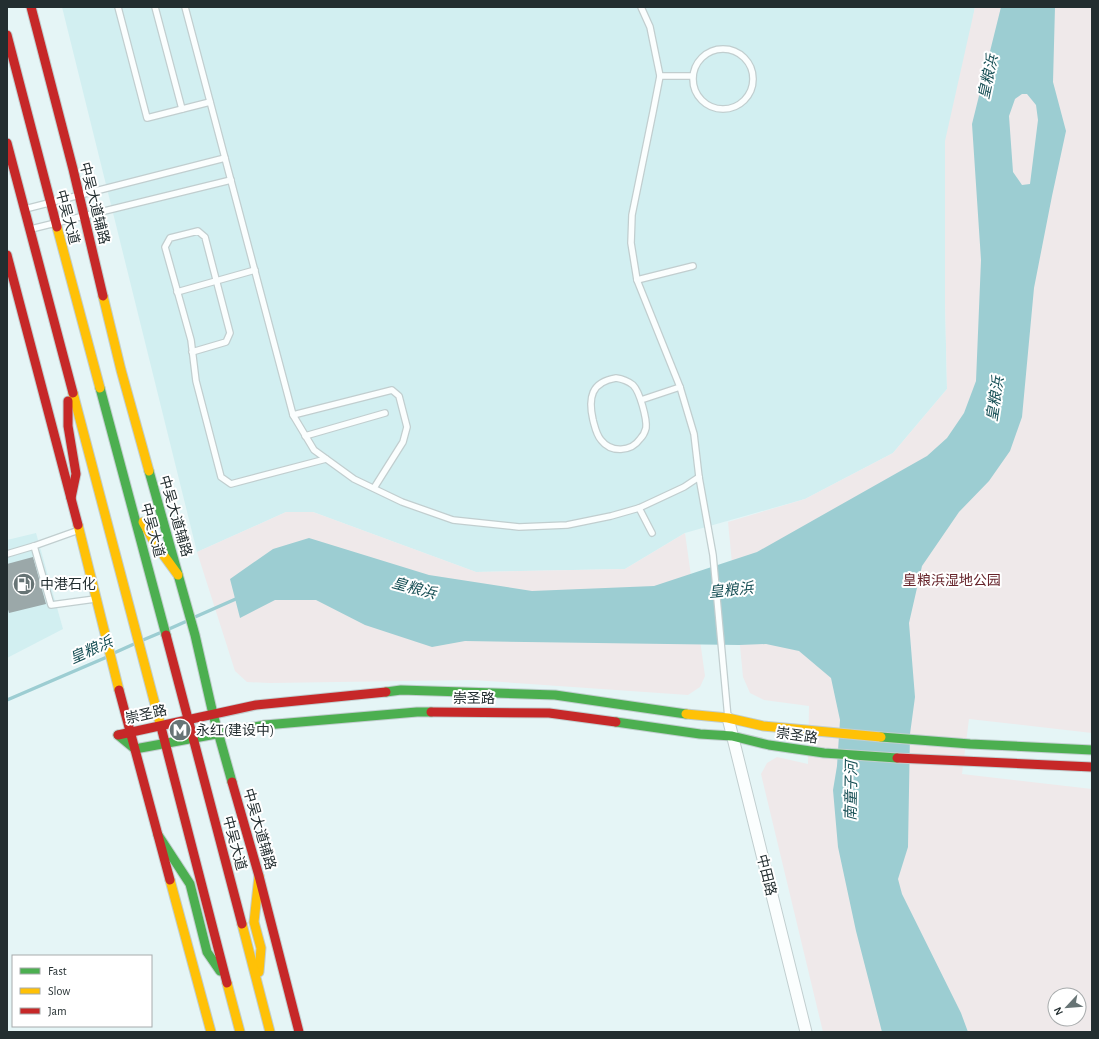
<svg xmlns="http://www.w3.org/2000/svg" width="1099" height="1039" viewBox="0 0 1099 1039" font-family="'Alegreya Sans','Noto Sans SC',sans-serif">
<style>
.built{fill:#d2eff1}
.green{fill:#efe9ea;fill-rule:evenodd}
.water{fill:#9ccdd2;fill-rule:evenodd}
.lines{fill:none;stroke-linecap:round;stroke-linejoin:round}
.stream{stroke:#9ccdd2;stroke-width:3.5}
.building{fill:#9ba8a9}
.lane-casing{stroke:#c1cecf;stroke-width:8}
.street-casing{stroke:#c1cecf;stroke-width:13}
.fast-casing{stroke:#c1cecf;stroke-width:11}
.slow-casing{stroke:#c1cecf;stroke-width:11}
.jam-casing{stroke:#c1cecf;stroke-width:11}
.lane{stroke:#fbfefe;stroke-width:5.5}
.street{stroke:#fbfefe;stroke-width:11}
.fast{stroke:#4caf50;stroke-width:9}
.slow{stroke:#ffc107;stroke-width:9}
.jam{stroke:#c62828;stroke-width:9}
.labels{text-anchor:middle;stroke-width:4;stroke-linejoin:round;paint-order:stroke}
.street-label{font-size:14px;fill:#232e30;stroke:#fff}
.park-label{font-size:14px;fill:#67252c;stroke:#fff}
.poi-label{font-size:14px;fill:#232e30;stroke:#fff;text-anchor:start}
.water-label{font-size:15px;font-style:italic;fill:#185056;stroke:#fff}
</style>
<rect width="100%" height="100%" fill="#e5f5f6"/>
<g class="built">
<path d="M62 7H975L972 25 945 302 947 389 893 453 805 499 685 533 625 569 476 572 313 512H286L197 552Z"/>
<path d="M36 533 63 629 7 658V540Z"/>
</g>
<g class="green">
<path d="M975 7H1092V733L969 719 962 774 1092 789V1032H823L761 774 767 763 777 757 808 764 809 706 764 700 750 693 743 677 728 522 805 499 893 453 947 389 945 302V141ZM1055 995H1079V1019H1055Z"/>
<path d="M286 512H313L476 572 625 569 685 533 705 676 700 687 688 695 473 680 270 683 247 682 235 671 197 552Z"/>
</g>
<path class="water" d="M1001 7H1055L1053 82 1066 131 1052 196 1034 288 1022 417 1010 451 989 481 959 512 922 566 909 623 915 697 910 734 908 847 898 879 902 894 961 1013 968 1032H882L856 931 838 847 833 790 837 766 840 720 831 678 799 651 766 644 739 645 465 641 432 647 365 625 316 600H275L240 618 230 579 273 549 309 538 429 575 532 591 654 586 757 552 927 456 947 438 964 413 976 381 981 260 972 124ZM1022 94H1027L1036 105 1038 120 1030 184 1022 185 1013 172 1009 116 1015 99Z"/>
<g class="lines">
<g class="stream">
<path d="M195 617 238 598"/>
<path d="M169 629 187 621"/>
<path d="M143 640 162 632"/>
<path d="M114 653 134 644"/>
<path d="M7 700 107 657"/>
</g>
</g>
<path class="building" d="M33 557 46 604 9 613 7 606V564Z"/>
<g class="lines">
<g class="lane-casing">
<g id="lane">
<path d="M118 7 147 118 210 102"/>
<path d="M155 7 182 109"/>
<path d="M185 7 293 415 314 450 354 479 402 502 453 520 519 527 567 525 611 516 639 508 684 487 699 477"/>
<path d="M641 7 650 27 660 76 653 112 632 215 631 243 637 280 680 387 694 434 699 477 713 555 728 718"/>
<circle cx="723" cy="79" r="30"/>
<path d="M660 76H692"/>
<path d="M25 209 225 158"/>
<path d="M31 229 231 180"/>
<path d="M637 280 693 266"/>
<path d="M177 292 255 270"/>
<path d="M192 352 226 342 230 333 205 237 198 231 170 238 165 247 191 340 196 381 221 477 231 484 326 459"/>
<path d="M616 378C623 379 628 381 633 385 640 392 647 419 646 428 645 432 643 436 640 439 631 452 611 453 601 440 596 434 595 427 593 420 588 398 591 382 616 378Z"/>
<path d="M641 400 680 387"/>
<path d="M293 415 392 390 399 396 407 427 403 442 374 488"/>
<path d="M305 436 385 413"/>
<path d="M639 508 652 533"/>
<path d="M34 546 51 605 95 599"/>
<path d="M7 554 34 546 79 530"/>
</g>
</g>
<g class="street-casing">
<path id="street" d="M728 718 806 1032"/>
</g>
<g class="fast-casing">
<g id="fast">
<path d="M100 388 166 635"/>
<path d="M149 471 195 635 213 714 232 782"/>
<path d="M386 692 401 690 555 695 686 714"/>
<path d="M616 722 700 734 732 736 769 745 824 753 897 758"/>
<path d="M118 735 135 749 265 725 417 712H431"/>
<path d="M881 737 970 744 1092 750"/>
<path d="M158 835 190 884 207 952 220 971"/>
</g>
</g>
<g class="slow-casing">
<g id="slow">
<path d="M57 227 100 388"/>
<path d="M103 296 121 370 149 471"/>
<path d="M73 393 161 727"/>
<path d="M143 522 154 542 178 575"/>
<path d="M78 525 119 690"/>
<path d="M686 714 728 718 763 726 881 737"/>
<path d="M259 876 254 922 261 948 259 972"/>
<path d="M170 880 211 1032"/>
<path d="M242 924 270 1032"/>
<path d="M227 983 240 1032"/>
</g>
</g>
<g class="jam-casing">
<g id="jam">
<path d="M31 7 73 169 103 296"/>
<path d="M7 35 57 227"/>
<path d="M7 143 73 393"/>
<path d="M7 255 78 525"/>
<path d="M68 401V426L76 474 71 498"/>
<path d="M166 635 242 924"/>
<path d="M119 690 170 880"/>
<path d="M431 712 549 713 616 722"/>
<path d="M161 727 227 983"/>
<path d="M118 735 256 705 386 692"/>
<path d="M897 758 1092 767"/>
<path d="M232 782 259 876 299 1032"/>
</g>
</g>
<use href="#lane" class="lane"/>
<use href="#street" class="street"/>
<use href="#fast" class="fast"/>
<use href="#slow" class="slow"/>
<use href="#jam" class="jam"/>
</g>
<defs>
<g id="fuel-disc" transform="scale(1.15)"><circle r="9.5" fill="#677475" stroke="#fff"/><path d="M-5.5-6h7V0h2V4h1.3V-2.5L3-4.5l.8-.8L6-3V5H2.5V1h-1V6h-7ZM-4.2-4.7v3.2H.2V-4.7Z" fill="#fff"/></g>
<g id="metro-disc" transform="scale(1.15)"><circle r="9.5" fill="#677475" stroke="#fff"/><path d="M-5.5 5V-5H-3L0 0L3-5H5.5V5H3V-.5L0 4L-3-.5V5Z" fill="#fff"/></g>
</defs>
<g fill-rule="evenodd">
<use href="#fuel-disc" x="24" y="584"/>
<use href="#metro-disc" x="180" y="730"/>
</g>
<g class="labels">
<g class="street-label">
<text transform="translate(95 203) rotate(76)" y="5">中吴大道辅路</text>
<text transform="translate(68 217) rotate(75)" y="5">中吴大道</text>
<text transform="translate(176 516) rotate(74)" y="5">中吴大道辅路</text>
<text transform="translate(153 530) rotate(75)" y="5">中吴大道</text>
<text x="474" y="703">崇圣路</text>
<text transform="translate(146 714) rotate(-13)" y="5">崇圣路</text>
<text transform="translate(797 735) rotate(8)" y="5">崇圣路</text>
<text transform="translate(260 829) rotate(74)" y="5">中吴大道辅路</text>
<text transform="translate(235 843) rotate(75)" y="5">中吴大道</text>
<text transform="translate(767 875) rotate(76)" y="5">中田路</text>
</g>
<g class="park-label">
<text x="952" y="585">皇粮浜湿地公园</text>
</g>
<g class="poi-label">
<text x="40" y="589">中港石化</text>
<text x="196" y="735">永红(建设中)</text>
</g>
<g class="water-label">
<text transform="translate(988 77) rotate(-78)" y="5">皇粮浜</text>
<text transform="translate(995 399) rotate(-81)" y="5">皇粮浜</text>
<text transform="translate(414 588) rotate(15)" y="5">皇粮浜</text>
<text transform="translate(731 590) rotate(-6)" y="5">皇粮浜</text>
<text transform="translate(91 650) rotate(-24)" y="5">皇粮浜</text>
<text transform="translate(851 791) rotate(-89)" y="5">南童子河</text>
</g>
</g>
<rect width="1099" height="1039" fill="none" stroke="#232e30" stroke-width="16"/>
<rect x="12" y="955" width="140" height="72" fill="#ffffff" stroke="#a7abac"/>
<rect x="20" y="968" width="20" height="6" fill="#4caf50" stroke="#a7abac"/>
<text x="48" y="975" font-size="12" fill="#232e30">Fast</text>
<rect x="20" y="988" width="20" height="6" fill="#ffc107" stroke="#a7abac"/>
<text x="48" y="995" font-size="12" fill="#232e30">Slow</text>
<rect x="20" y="1008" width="20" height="6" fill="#c62828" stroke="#a7abac"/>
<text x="48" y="1015" font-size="12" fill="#232e30">Jam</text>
<g transform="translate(1067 1007) rotate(244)"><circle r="19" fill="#ffffff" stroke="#a7abac"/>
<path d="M0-3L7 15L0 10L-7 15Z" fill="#677475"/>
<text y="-6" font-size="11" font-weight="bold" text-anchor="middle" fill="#232e30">N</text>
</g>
</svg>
